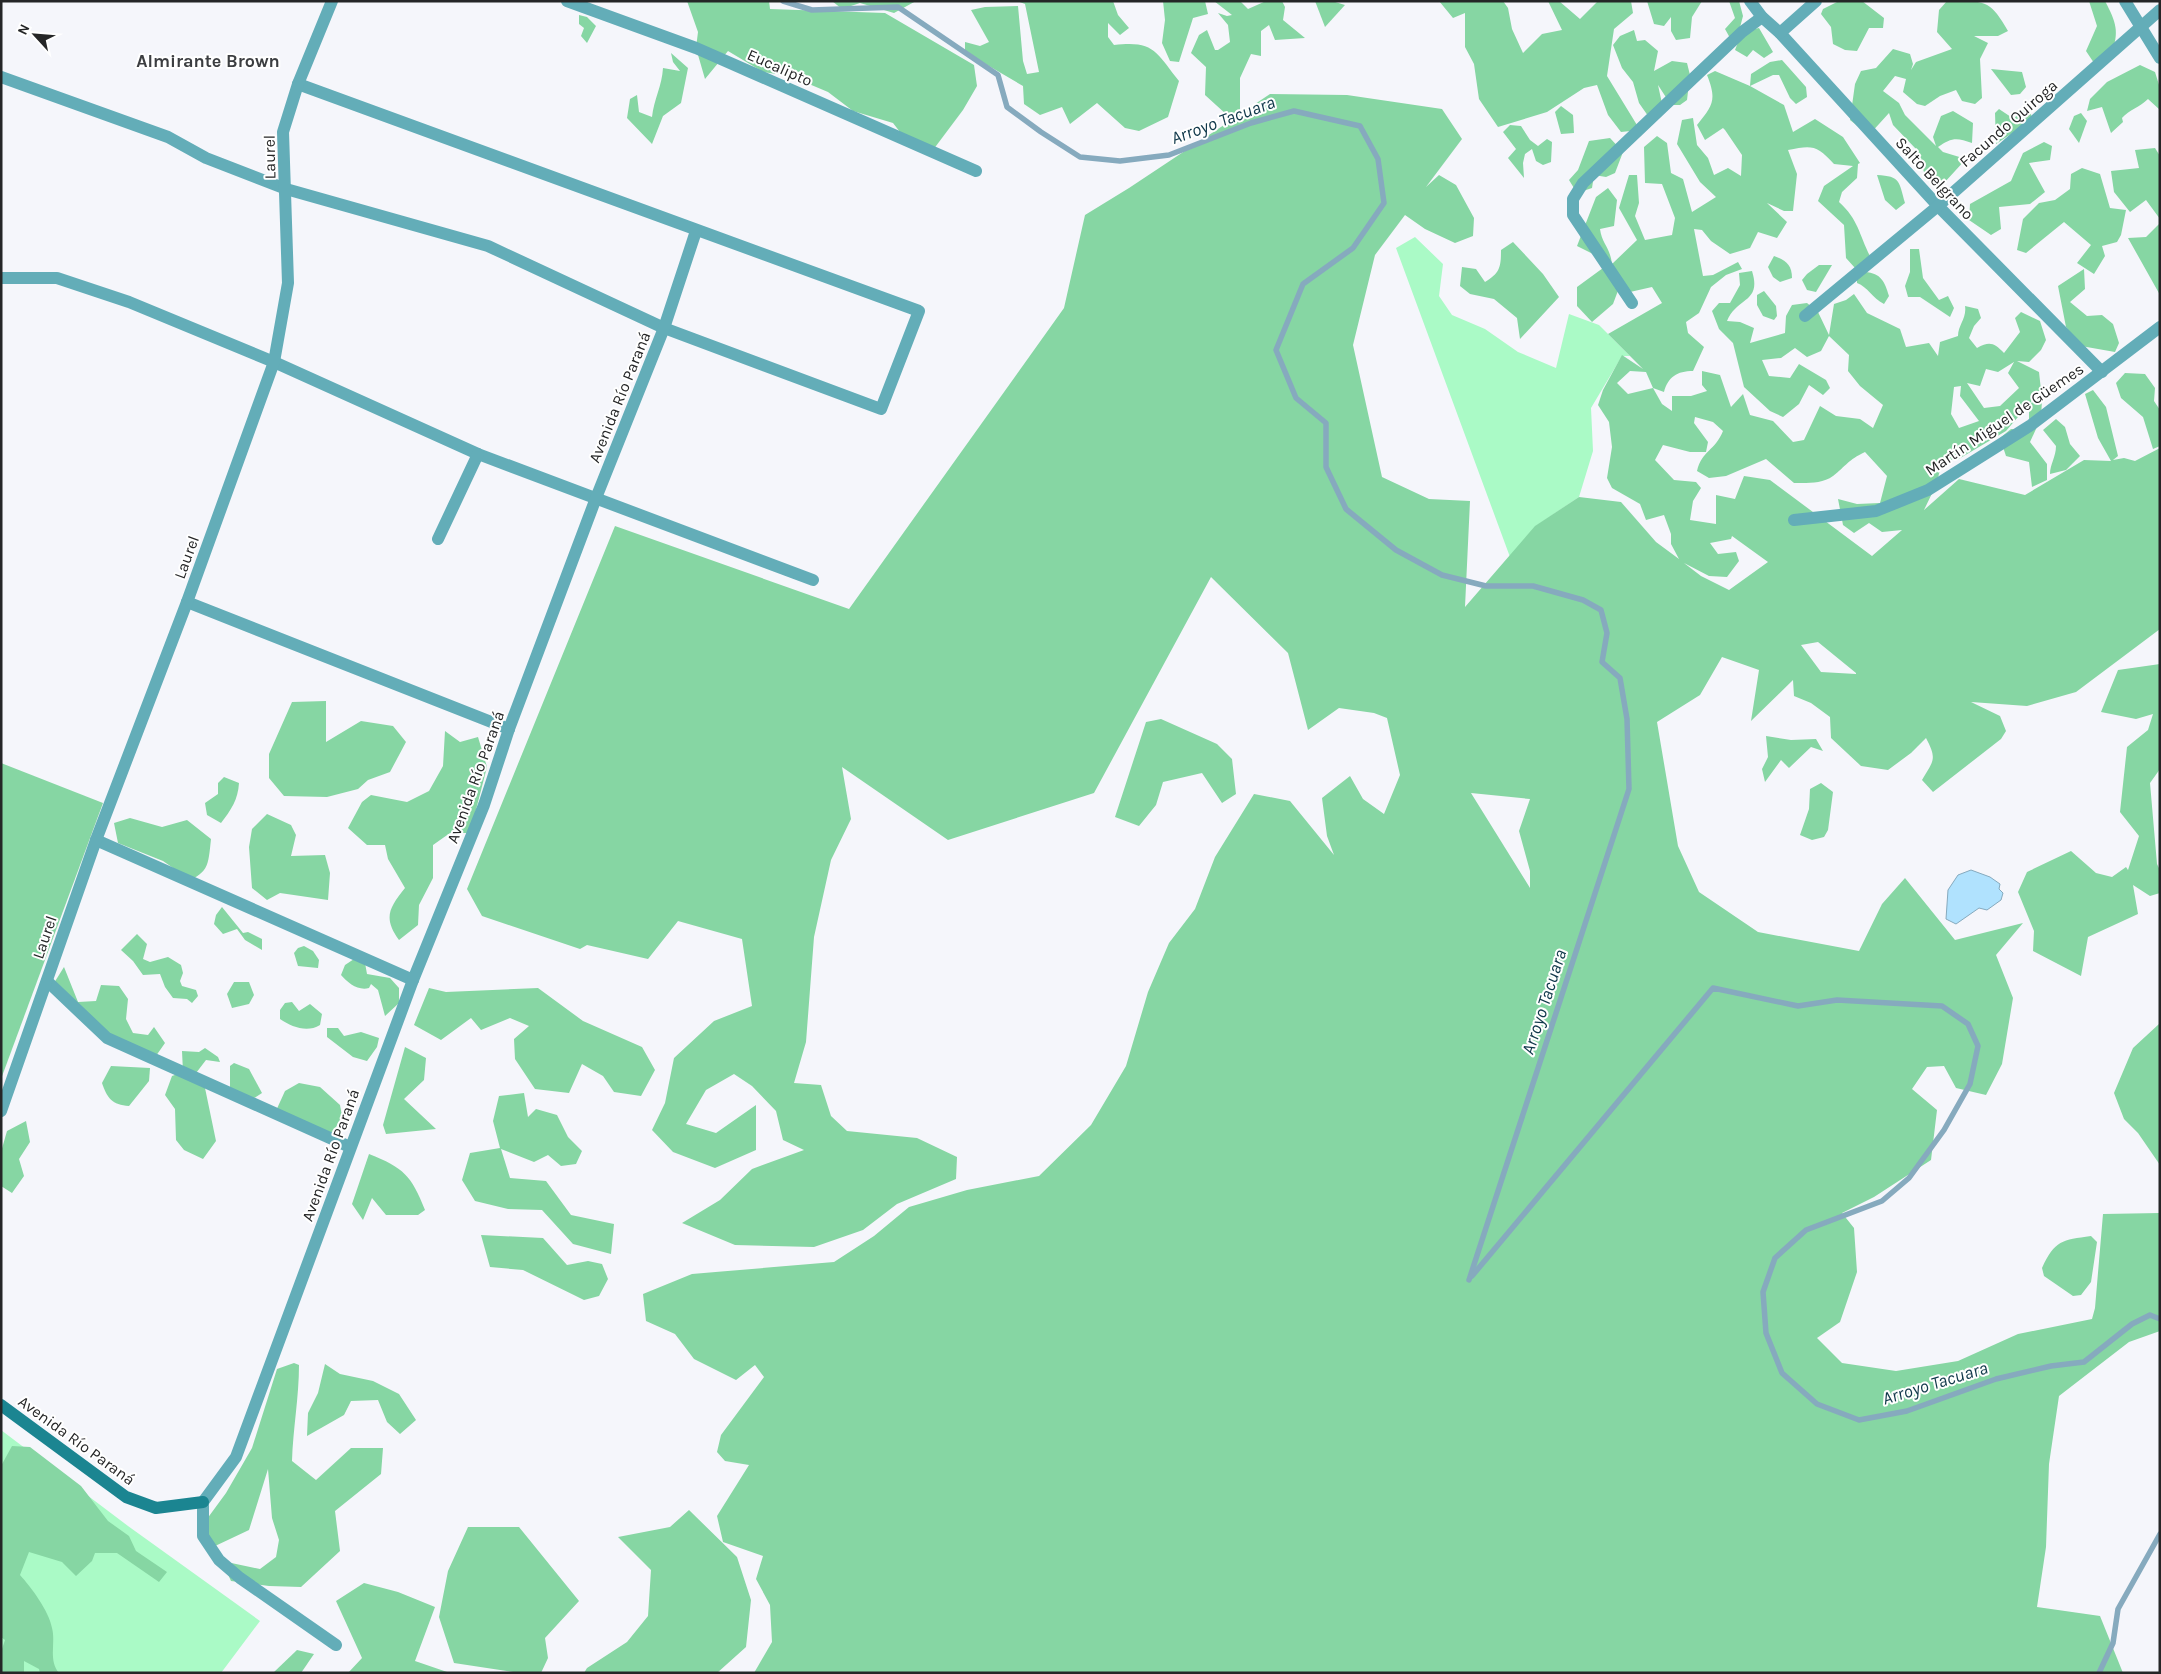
<svg xmlns="http://www.w3.org/2000/svg" width="2161" height="1674" viewBox="0 0 2161 1674" font-family="Karla,sans-serif">
<style>
.green{fill:#aafac6}
.forest{fill:#86d6a3;fill-rule:evenodd}
.water{fill:#b0e2fe;stroke:#86aabe}
.lines{fill:none;stroke-linecap:round;stroke-linejoin:round}
.stream{stroke:#86aabe;stroke-width:5.5}
.minor{stroke:#63adb8;stroke-width:12}
.secondary{stroke:#1b8591;stroke-width:12}
.labels{text-anchor:middle;stroke-width:4;stroke-linejoin:round;paint-order:stroke}
.street-label{font-size:16px;fill:#252627;stroke:#fff}
.neighbourhood-label{font-size:18px;font-weight:bold;fill:#3c3e41;stroke:#fff}
.water-label{font-size:18px;font-style:italic;fill:#10384a;stroke:#fff}
</style>
<rect width="100%" height="100%" fill="#f5f6fb"/>
<g class="green">
<path d="M1415 237 1443 264 1439 296 1452 315 1485 329 1518 352 1556 368 1569 314 1599 325 1630 356H1622L1591 408 1593 451 1579 497 1536 526 1510 557 1396 248Z"/>
<path d="M1 1430 128 1526 260 1621 221 1673H1Z"/>
</g>
<g class="forest">
<path d="M687 1H769L770 9 885 13 974 65 977 86 963 110 933 150 910 145 893 123 853 111 828 92 790 76 763 72 728 51 705 79 696 48 698 32Z"/>
<path d="M832 1H916L894 13 860 3 842 9Z"/>
<path d="M1017 1H1113L1118 15 1129 28 1120 35 1108 23V37L1114 45C1154 40 1156 52 1179 81L1168 117 1139 131 1125 128 1097 103 1070 124 1062 107 1040 115 1024 104 1023 86 965 52V42L980 46 989 42 971 10 985 7 1018 6 1023 61 1027 74 1039 72 1025 4Z"/>
<path d="M1163 1H1205L1208 14 1193 18 1179 62 1170 61 1162 43 1165 20Z"/>
<path d="M1214 1H1240L1248 9 1266 1H1282L1285 7 1283 20 1305 38 1275 40 1269 25 1261 31V56L1251 54 1240 78V114L1270 94 1347 95 1442 109 1462 139 1426 187 1439 175 1456 185 1474 218 1473 236 1455 243 1425 229 1405 215 1375 255 1353 345 1382 477 1429 499 1470 501 1465 607 1535 526 1579 497 1621 502 1656 542 1679 559 1671 544V534L1664 515 1646 520 1640 504 1612 488 1607 478 1612 447 1609 422 1598 405 1603 390 1622 355 1643 369 1608 334 1662 303 1652 287 1630 292 1619 288 1613 304 1592 322 1577 306V287L1603 268V259L1577 246 1596 197 1608 188 1617 200 1614 226 1600 229C1602 244 1610 247 1612 264L1637 240 1619 208 1629 175H1637L1639 203 1635 216 1645 240 1672 235 1675 218 1662 184 1645 183 1644 147 1657 136 1667 143 1671 173 1683 179 1692 212 1716 197 1700 182 1677 144 1682 120 1693 118 1697 145 1708 158 1714 175 1728 168 1741 176 1742 155 1725 130 1723 128 1705 140 1697 125C1713 105 1717 100 1707 75L1715 71 1750 86 1751 74 1770 62 1782 60 1806 87 1807 97 1796 104 1790 98 1779 75H1773L1750 86 1784 105 1793 132 1815 119 1843 137 1860 163 1858 164 1857 178 1842 192 1839 202C1859 220 1859 235 1871 258L1855 268 1846 258 1844 225 1818 201 1824 186 1853 166 1834 164C1817 145 1812 145 1788 150L1797 174 1793 211H1784L1767 203 1787 222 1777 238 1758 232 1750 248 1730 254 1711 241 1702 230 1694 229 1703 276 1713 275 1738 262 1742 269 1726 275 1711 287 1699 313 1686 322 1688 333 1704 347 1693 371C1677 371 1668 377 1664 392L1653 388 1662 404 1672 411V396H1691L1707 391 1702 385V371L1720 375 1731 407 1743 394 1750 415 1773 421 1793 442 1804 440 1820 406 1836 416 1860 419 1873 428 1883 405 1860 386 1848 371 1849 355 1829 336 1821 351 1807 357 1795 348 1781 358 1762 360 1769 376 1790 378 1799 364 1826 380 1830 388 1823 395 1809 385 1799 404 1783 417 1770 411 1744 387 1733 343 1719 329 1712 311 1719 303H1730L1740 285 1739 273 1752 271C1762 303 1737 297 1727 321L1740 322 1754 328 1750 343 1785 333 1786 316 1792 305 1807 303 1818 312 1829 335 1834 304 1846 300 1854 294 1867 313 1900 329 1906 347 1929 343 1938 356 1940 342 1958 336C1958 325 1967 318 1965 306L1978 309 1981 318 1974 326 1969 338 1977 348C1990 341 1994 343 2004 353L2020 332 2015 318 2021 312 2040 321 2046 340 2041 350 2029 362 2017 361 2039 372 2041 390 2030 403 2042 400 2041 418 2030 442 2047 464V480L2032 487 2029 462 2006 456 2000 438 2011 429 2023 430 2029 421V404L2006 431 1957 460H1942L1937 483 1924 510 1959 479 2025 495 2084 460 2111 461 2098 438 2085 394 2093 390 2106 407 2118 456 2113 460 2124 458 2135 461 2160 448V629L2076 692 2027 706 1971 702 2000 716 2006 731 2001 739 1933 792 1922 780C1934 760 1937 759 1926 738L1911 753 1888 770 1861 766 1831 738 1830 717 1811 703 1794 696 1793 680 1751 721 1759 670 1722 657 1700 695 1657 722 1678 846 1699 892 1758 932 1859 951 1882 904 1905 878 1955 940 2023 923 1996 955 2013 998 2002 1064 1986 1095 1956 1088 1944 1066 1927 1067 1912 1089 1937 1110 1931 1160 1874 1197 1842 1213 1854 1228 1857 1272 1840 1322 1817 1338 1842 1363 1896 1371 1958 1361 2018 1334 2092 1319 2095 1308 2103 1214 2160 1213V1331L2129 1342 2059 1396 2049 1464 2046 1547 2037 1607 2100 1616 2123 1673H754L772 1642 770 1605 756 1579 763 1556 723 1542 717 1516 749 1465 725 1461 717 1452 721 1435 764 1377 755 1365 736 1380 694 1359 675 1334 646 1321 643 1294 692 1274 834 1262 874 1236 909 1207 967 1190 1039 1176 1091 1125 1126 1066 1148 992 1169 943 1195 909 1215 857 1254 794 1290 801 1334 855 1327 836 1322 798 1350 776 1363 799 1384 814 1400 775 1387 718 1374 713 1339 708 1308 730 1288 653 1211 577 1094 793 948 840 842 767 851 819 831 860 814 937 806 1042 794 1083 821 1085 831 1116 847 1131 917 1138 957 1157 956 1179 897 1204 863 1230 814 1247 735 1245 682 1223 720 1200 752 1169 804 1150 783 1140 776 1111 752 1086 734 1074 706 1090 686 1124 716 1133 756 1105V1150L715 1168 673 1152 652 1130 665 1103 674 1058 714 1021 752 1006 742 939 678 921 648 959 587 945 580 949 482 916 467 889 615 526 849 609 1064 308 1085 215 1129 188 1236 117 1227 115 1205 95 1206 67 1191 53 1199 35 1207 30 1215 50H1218L1230 42 1228 25 1218 13 1227 16 1232 15ZM2014 362 2008 373 2019 388 2000 406 1984 408 1967 383 1980 386 1986 369 1998 372ZM1630 371 1646 372 1653 388 1628 394 1617 383ZM1961 386 1960 396 1979 421 1959 428 1951 414 1954 387ZM1695 417 1713 422 1723 431C1715 451 1702 450 1697 471L1709 478 1726 476 1766 459 1794 483C1807 483 1822 484 1833 476 1846 466 1848 460 1865 452L1887 476 1880 503 1857 504 1838 499 1843 525 1854 533 1869 523 1882 532 1902 530 1872 556 1770 480 1744 476 1735 499 1716 495V524L1690 520 1693 501 1701 488 1696 482 1674 480 1655 460 1663 445 1690 452H1706L1708 442 1694 423ZM1732 536 1768 562 1729 590 1701 576 1684 563 1709 576 1727 577 1739 561 1736 552 1718 554 1710 543 1731 539ZM1818 642 1856 673V674L1821 672 1801 645ZM1471 793 1530 799 1519 831 1530 871V888Z"/>
<path d="M1315 1H1332L1345 5 1325 27Z"/>
<path d="M1439 1H1503L1508 8 1512 29 1523 53 1542 34 1562 30 1548 1H1559L1580 19 1598 1H1631L1633 13 1614 29 1607 76 1640 130 1621 132 1608 115 1597 85 1584 88 1547 112 1498 127 1479 99 1474 64 1465 47V13L1453 18Z"/>
<path d="M1647 1H1702L1692 17 1690 38 1676 40 1671 31V17L1664 26 1654 24Z"/>
<path d="M1729 1H1739L1743 16 1738 35 1730 38 1725 29 1735 18Z"/>
<path d="M1839 1H1862L1884 18 1883 28H1869L1857 51 1845 50 1833 44 1831 27 1821 14 1823 9Z"/>
<path d="M1947 1C1987 1 1990 0 2008 31L1998 36H1974L1988 43 1980 59 1982 98 1975 104 1962 101 1956 90 1940 96 1925 106 1917 104 1903 92 1906 79 1895 76 1883 91 1899 103 1905 115 1936 146 1933 137 1941 116 1953 111 1973 123 1972 143C1956 137 1951 138 1938 147L1943 152 1966 159 1944 183 1924 172 1916 149 1893 125 1889 113 1869 135 1850 120 1855 84 1861 71 1876 68 1893 49 1910 54 1913 64 1911 70 1916 62 1952 49 1937 32 1939 10Z"/>
<path d="M2089 1H2105C2116 22 2120 32 2111 54L2094 63 2086 51 2097 26Z"/>
<path d="M579 15 587 17 596 26 587 43 581 36 584 28 579 24Z"/>
<path d="M1759 28 1773 52 1764 58 1753 50 1747 57 1735 50 1742 32Z"/>
<path d="M1634 30 1637 41 1645 40 1658 51 1654 71 1672 61 1687 63 1690 75 1687 100 1680 105H1671L1658 85 1663 108 1653 123 1639 103 1633 82 1622 68 1613 45 1620 36Z"/>
<path d="M671 53 688 68 681 103 663 116 652 144 627 118 630 99 637 95 639 112 652 117C654 99 662 86 663 68L680 71 673 62Z"/>
<path d="M2140 65 2155 72 2160 88V110L2148 99C2140 107 2129 110 2122 118L2123 122 2111 133 2102 107 2087 111 2090 99 2107 82Z"/>
<path d="M1991 69 2022 72 2026 87 2020 94 2011 95Z"/>
<path d="M1561 106 1573 115 1574 133 1561 134 1555 112Z"/>
<path d="M2030 108 2032 120 1996 144 1995 113 1999 109 2014 119 2020 111Z"/>
<path d="M2081 113 2087 121 2079 143 2069 129 2074 116Z"/>
<path d="M1510 125 1521 126 1530 140 1538 146 1547 139 1552 142 1551 162 1543 165 1536 161 1532 149 1525 154 1523 163 1524 178 1508 158 1516 149 1503 132Z"/>
<path d="M1610 138 1623 152 1615 173 1606 177 1594 175 1592 188 1577 193 1569 180 1578 170 1589 141Z"/>
<path d="M2044 142 2052 146 2050 160 2029 163 2045 192 2030 204 1999 207 2001 229 1991 235 1969 220 1970 204 2011 181 2023 153Z"/>
<path d="M2155 148 2160 156V219L2146 200 2130 212 2114 192 2111 171 2139 168 2135 150Z"/>
<path d="M2082 168 2100 174 2110 208 2126 210 2121 235 2117 242 2102 246 2105 256 2094 274 2077 263 2091 245 2064 222 2026 253 2017 250 2023 219 2039 203 2055 200 2070 189 2071 174Z"/>
<path d="M1877 175C1901 176 1899 182 1905 203L1896 210 1885 200Z"/>
<path d="M2160 223V295L2128 238 2146 237Z"/>
<path d="M1513 242 1543 274 1559 297 1520 339 1517 318 1494 299 1470 294 1460 286 1462 267 1476 269 1485 282C1500 273 1501 267 1501 250Z"/>
<path d="M1910 249H1919L1923 278 1939 300 1948 296 1954 308 1950 317 1920 297H1908L1905 286 1910 272Z"/>
<path d="M1774 256C1786 260 1792 265 1792 278L1780 282 1773 277 1768 267Z"/>
<path d="M1819 265H1832L1816 292 1807 290 1802 280 1807 274Z"/>
<path d="M2084 269 2085 289 2070 302 2087 316 2102 315 2113 324 2119 343 2115 352 2081 346 2066 327 2058 286Z"/>
<path d="M1865 272C1881 273 1885 282 1889 296L1884 304C1872 298 1868 287 1857 283V276Z"/>
<path d="M1764 291 1776 306 1777 316 1774 320 1763 316 1757 305V295Z"/>
<path d="M2125 373 2145 374 2155 388 2154 401 2160 410V446L2153 449 2143 417 2121 398 2116 383Z"/>
<path d="M2056 419 2065 427 2070 444 2080 456 2066 470 2050 474C2050 464 2056 457 2056 446L2043 430Z"/>
<path d="M2160 664V769L2150 783 2157 864 2160 870V893L2150 896 2133 885 2138 914 2088 937 2081 976 2033 951 2034 931 2018 892 2027 872 2071 851 2096 873 2112 877 2126 867 2128 870 2139 836 2120 812 2127 747 2148 730 2153 714 2136 719 2101 712 2118 670Z"/>
<path d="M326 701V742L361 721 393 726 406 742 390 772 368 780 358 789 327 797 284 796 269 778V754L292 702Z"/>
<path d="M1161 719 1217 744 1232 759 1236 794 1222 803 1202 773 1163 782 1156 805 1139 826 1115 817 1146 722Z"/>
<path d="M445 731 460 742 478 737 487 767 470 833H450L433 845V878L419 905 418 925 399 940C383 918 389 908 405 888L388 859 385 845H367L348 828 362 802 371 795 407 802 429 791 443 766Z"/>
<path d="M1766 736 1791 740 1816 739 1823 751 1811 747 1789 768 1781 760 1765 782 1762 769 1768 757Z"/>
<path d="M1 763 103 803 1 1079Z"/>
<path d="M224 777 239 783C238 800 231 810 221 823L207 815 205 803 218 794V783Z"/>
<path d="M1821 783 1833 792 1828 830 1824 837 1812 840 1800 835 1809 809 1810 789Z"/>
<path d="M267 814 291 825 296 835 291 856 325 855 330 873 328 900 280 893 267 900 252 888 249 847 252 829Z"/>
<path d="M130 818 162 827 187 820 211 839C208 867 209 873 181 884L182 874 163 861 118 843 114 823Z"/>
<path d="M222 907 243 933 248 932 262 939V950L245 940 237 929 223 934 214 924 216 915Z"/>
<path d="M137 934 147 944 143 959 150 962 168 957 181 965 183 973 180 981 182 986 196 990 198 996 192 1003 187 999 173 998 165 987 160 974 143 975 133 961 121 950Z"/>
<path d="M304 946 313 951 319 960 318 968 298 966 294 953 298 948Z"/>
<path d="M354 959 365 963 367 974 390 978 399 988V1003L385 1016 378 990 371 984 369 988C358 991 348 983 341 975L345 965Z"/>
<path d="M64 967 78 1002 96 1001 101 985 119 986 128 999 126 1019 133 1033 148 1035 154 1027 165 1043 151 1063 118 1046 54 983Z"/>
<path d="M234 982H249L254 995 249 1004 232 1008 227 994Z"/>
<path d="M429 988 446 992 538 988 583 1021 642 1047 655 1070 641 1096 614 1092 603 1076 582 1064 569 1093 535 1089 515 1059 514 1039 529 1026 510 1018 481 1030 471 1018 441 1040 414 1025Z"/>
<path d="M292 1002 299 1011 310 1004 322 1014 320 1025C307 1033 292 1027 280 1019V1010L285 1003Z"/>
<path d="M2159 1024 2160 1025V1165L2138 1133 2124 1119 2114 1093 2133 1048Z"/>
<path d="M327 1028H338L344 1036 361 1032 379 1038 377 1047 367 1061 353 1057 327 1037Z"/>
<path d="M405 1047 426 1058 424 1080 404 1099 436 1129 386 1134 383 1125Z"/>
<path d="M205 1048 218 1057 220 1062 206 1060 193 1077 205 1088 216 1141 203 1159 184 1150 176 1140 175 1109 165 1095 172 1076 183 1072 182 1051 199 1052Z"/>
<path d="M234 1063 249 1069 262 1093 248 1102 230 1087V1066Z"/>
<path d="M111 1066 150 1068 149 1081 129 1106C112 1105 107 1098 102 1083Z"/>
<path d="M299 1083 320 1087 340 1105 342 1116 330 1138 275 1113 285 1091Z"/>
<path d="M524 1093 528 1117 536 1109 557 1115 568 1137 582 1151 576 1164 561 1166 548 1155 534 1162 501 1149 510 1178 546 1181 571 1215 614 1224 611 1254 573 1244 542 1210 508 1209 475 1201 462 1180 470 1153 500 1148 493 1121 499 1096Z"/>
<path d="M26 1121 30 1142 19 1159 24 1176 12 1193 1 1186V1152L7 1131Z"/>
<path d="M369 1154C404 1168 411 1175 425 1210L418 1215H386L372 1198 363 1220 352 1204Z"/>
<path d="M481 1235 543 1238 567 1265 588 1261 602 1264 608 1279 599 1296 584 1300 523 1270 490 1267Z"/>
<path d="M2091 1236 2097 1242 2091 1282 2081 1295 2073 1296 2044 1276 2042 1268C2055 1240 2062 1240 2091 1236Z"/>
<path d="M294 1363 299 1365C299 1397 293 1429 292 1461L316 1480 351 1448H383L381 1474 335 1511 340 1551 301 1587 269 1586 231 1581 222 1561 260 1569 276 1557 279 1540 272 1518 268 1469 249 1530 213 1547 204 1523 226 1493 252 1448 277 1369Z"/>
<path d="M325 1364 340 1374 373 1381 399 1394 416 1420 400 1434 387 1422 378 1400 351 1401 344 1415 307 1436 308 1413 318 1393Z"/>
<path d="M12 1446 30 1447 81 1486 108 1521 129 1536 136 1551 167 1572 159 1582 117 1553H95L92 1561 76 1576 62 1562 29 1552 20 1575C31 1587 49 1611 52 1628 56 1643 48 1660 59 1673H40L39 1669 24 1661V1673H1V1652L5 1640 1 1637V1466Z"/>
<path d="M689 1510 737 1557 751 1600 746 1647 717 1673H584L587 1668 627 1642 648 1616 651 1570 618 1537 670 1527Z"/>
<path d="M468 1527H519L579 1601 545 1638 548 1658 541 1673H520L454 1663 439 1617 448 1571Z"/>
<path d="M364 1583 398 1592 435 1607 415 1661 450 1673H348L362 1658 336 1601Z"/>
<path d="M297 1650 314 1654 301 1673H273Z"/>
</g>
<path class="water" d="M1971 870 1990 877 2000 884 1999 889 2003 893 2001 900 1987 910 1979 908 1956 924 1946 919 1948 890 1958 875Z"/>
<g class="lines">
<g class="stream">
<path d="M783 1 812 10 898 7 998 75 1007 107 1041 132 1080 157 1120 161 1169 155 1251 123 1294 111 1360 126 1378 159 1384 203 1353 248 1303 284 1276 350 1296 398 1326 423V467L1346 509 1396 550 1442 575 1486 586H1533L1583 600 1601 610 1607 633 1602 662 1620 678 1627 719 1629 789 1469 1280"/>
<path d="M1472 1276 1713 988 1798 1006 1837 1000 1942 1006 1968 1024 1978 1046 1970 1084 1944 1130 1909 1178 1882 1201 1806 1230 1775 1258 1763 1292 1766 1333 1782 1373 1817 1404 1859 1420 1907 1411 1996 1379 2051 1366 2084 1362 2132 1324 2150 1315 2160 1319"/>
<path d="M2099 1673 2113 1643 2118 1609 2160 1534"/>
</g>
<g class="minor">
<path d="M567 1 696 48 976 171"/>
<path d="M1750 1 1762 17 1780 33 1938 206 2102 372"/>
<path d="M2125 1 2160 58"/>
<path d="M1780 33 1816 1"/>
<path d="M1 77 168 137 206 158 286 189 488 246 664 328 881 409 919 311 298 84"/>
<path d="M1 278H57L129 302 274 362 478 454 813 580"/>
<path d="M1632 303 1573 215V199L1583 183 1742 32 1762 17"/>
<path d="M1805 316 1938 206 2160 10"/>
<path d="M1794 520 1876 511 1928 490 2031 425 2160 327"/>
<path d="M438 539 478 454"/>
<path d="M187 602 509 729"/>
<path d="M96 840 413 980"/>
<path d="M47 981 107 1038 350 1147"/>
<path d="M1 1111 96 840 187 602 274 362 288 283 283 132 298 84 332 1"/>
<path d="M336 1645 240 1578 219 1560 203 1536V1502L236 1457 413 980 484 805 509 729 596 498 664 328 696 231"/>
</g>
<path class="secondary" d="M1 1405 126 1497 156 1508 203 1502"/>
</g>
<g class="labels">
<g class="street-label">
<text transform="translate(780 67) rotate(24)" y="6">Eucalipto</text>
<text transform="translate(2008 123) rotate(-41)" y="6">Facundo Quiroga</text>
<text transform="translate(269 157) rotate(-91)" y="6">Laurel</text>
<text transform="translate(1935 178) rotate(47)" y="6">Salto Belgrano</text>
<text transform="translate(619 397) rotate(-68)" y="6">Avenida Río Paraná</text>
<text transform="translate(2004 419) rotate(-34)" y="6">Martín Miguel de Güemes</text>
<text transform="translate(186 557) rotate(-70)" y="6">Laurel</text>
<text transform="translate(475 777) rotate(-70)" y="6">Avenida Río Paraná</text>
<text transform="translate(44 937) rotate(-71)" y="6">Laurel</text>
<text transform="translate(330 1155) rotate(-70)" y="6">Avenida Río Paraná</text>
<text transform="translate(77 1440) rotate(36)" y="6">Avenida Río Paraná</text>
</g>
<g class="neighbourhood-label">
<text x="208" y="67">Almirante Brown</text>
</g>
<g class="water-label">
<text transform="translate(1223 120) rotate(-20)" y="6">Arroyo Tacuara</text>
<text transform="translate(1544 1002) rotate(-72)" y="6">Arroyo Tacuara</text>
<text transform="translate(1935 1383) rotate(-17)" y="6">Arroyo Tacuara</text>
</g>
</g>
<rect width="2161" height="1674" fill="none" stroke="#252627" stroke-width="5"/>
<g transform="translate(35 35) rotate(296)" stroke="#ffffff" stroke-width="4" paint-order="stroke">
<path d="M0-4L9 19L0 12L-9 19Z" fill="#252627"/>
<text y="-8" font-size="14" font-weight="bold" text-anchor="middle" fill="#252627">N</text>
</g>
</svg>
